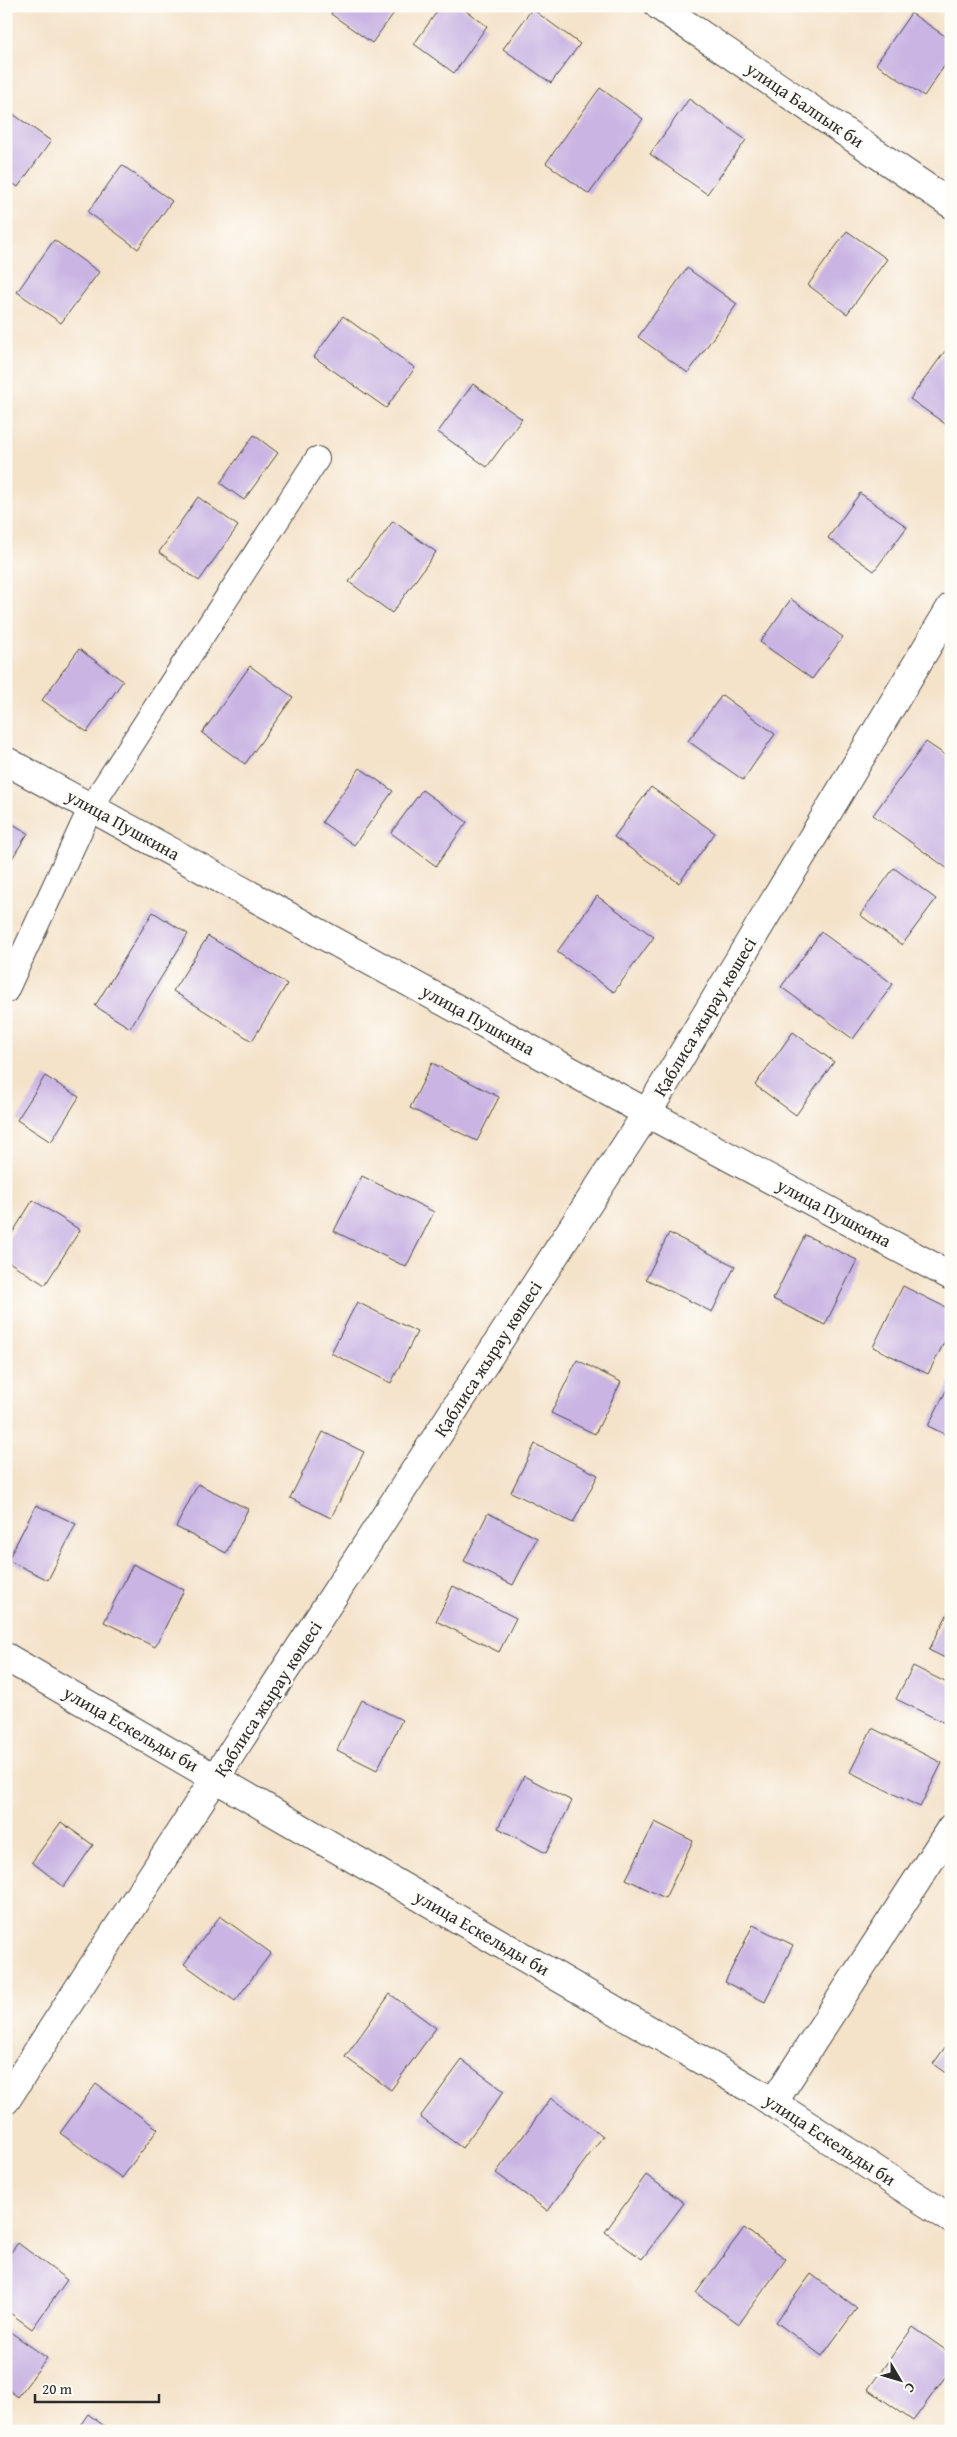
<svg xmlns="http://www.w3.org/2000/svg" width="957" height="2437" viewBox="0 0 957 2437" font-family="'Gentium Book Plus',serif">
<style>
.building{fill:#c9b4e3}
.lines{fill:none;stroke-linecap:round;stroke-linejoin:round}
.service-casing{stroke:#494643;stroke-width:26}
.minor-casing{stroke:#494643;stroke-width:30}
.tertiary-casing{stroke:#494643;stroke-width:30}
.service{stroke:#fff;stroke-width:24}
.minor{stroke:#fff;stroke-width:28}
.tertiary{stroke:#fff;stroke-width:28}
.labels{text-anchor:middle;stroke-width:5;stroke-linejoin:round;paint-order:stroke}
.street-label{font-size:18px;fill:#2b2b2b;stroke:#fdfcf7}
</style>
<rect width="100%" height="100%" fill="#fdfcf7"/>
<filter id="ink" filterUnits="userSpaceOnUse"><feTurbulence type="fractalNoise" baseFrequency=".02" numOctaves="2"/><feDisplacementMap in="SourceGraphic" scale="10" xChannelSelector="R" yChannelSelector="G"/><feConvolveMatrix kernelMatrix="1 2 1 2 8 2 1 2 1" color-interpolation-filters="sRGB"/></filter>
<filter id="wash" filterUnits="userSpaceOnUse"><feTurbulence type="fractalNoise" baseFrequency=".0096" numOctaves="4" result="noise"/><feDisplacementMap in="SourceGraphic" scale="20" xChannelSelector="R" yChannelSelector="G"/><feGaussianBlur stdDeviation="1.12" result="paint"/><feColorMatrix in="noise" values="0 0 0 0 0 0 0 0 0 0 0 0 0 0 0 0 0 1.4 0 .05"/><feComposite in="paint" operator="in"/></filter>
<g filter="url(#wash)">
<rect width="100%" height="100%" fill="#f4e2c9"/>
<g id="blocks">
<g class="building">
<path d="M336 6H399L372 43 331 14Z"/>
<path d="M441 6H459L487 26 454 73 414 44Z"/>
<path d="M532 9 580 44 551 83 503 49Z"/>
<path d="M911 13 951 40V56L924 96 876 64Z"/>
<path d="M600 88 643 119 589 194 546 163Z"/>
<path d="M689 99 746 140 707 194 650 154Z"/>
<path d="M6 109 51 141 18 187 6 178Z"/>
<path d="M122 165 172 201 138 249 88 212Z"/>
<path d="M847 231 887 259 847 314 808 285Z"/>
<path d="M54 240 99 272 61 323 17 292Z"/>
<path d="M687 268 737 304 688 373 638 337Z"/>
<path d="M343 316 415 368 386 408 314 357Z"/>
<path d="M951 343V428L910 399Z"/>
<path d="M473 384 522 419 487 467 438 432Z"/>
<path d="M254 435 278 453 244 500 220 483Z"/>
<path d="M860 493 907 527 874 571 828 538Z"/>
<path d="M198 497 238 526 199 581 159 552Z"/>
<path d="M393 521 436 552 392 613 349 582Z"/>
<path d="M791 599 843 637 812 679 760 642Z"/>
<path d="M79 649 123 681 87 732 42 700Z"/>
<path d="M250 666 293 697 245 764 202 733Z"/>
<path d="M722 695 775 734 743 780 688 741Z"/>
<path d="M926 742 951 759V865L948 869 873 815Z"/>
<path d="M360 768 393 791 354 845 322 822Z"/>
<path d="M651 787 715 833 679 883 614 837Z"/>
<path d="M422 790 467 822 436 866 391 833Z"/>
<path d="M6 820 28 833 6 868Z"/>
<path d="M894 868 936 899 902 945 860 915Z"/>
<path d="M597 896 654 937 614 992 557 952Z"/>
<path d="M153 912 188 934 130 1028 95 1006Z"/>
<path d="M821 932 893 984 853 1039 781 987Z"/>
<path d="M208 936 287 984 252 1041 173 991Z"/>
<path d="M793 1032 834 1062 796 1115 755 1085Z"/>
<path d="M432 1063 499 1097 477 1141 410 1108Z"/>
<path d="M45 1076 79 1097 51 1142 17 1120Z"/>
<path d="M362 1176 434 1212 406 1267 334 1231Z"/>
<path d="M33 1200 80 1230 45 1285 6 1260V1243Z"/>
<path d="M669 1233 735 1266 712 1312 646 1279Z"/>
<path d="M805 1235 857 1260 825 1325 773 1299Z"/>
<path d="M903 1286 951 1310V1329L928 1374 873 1347Z"/>
<path d="M357 1302 417 1332 391 1383 331 1353Z"/>
<path d="M577 1360 621 1382 595 1434 551 1413Z"/>
<path d="M951 1381V1437L928 1426Z"/>
<path d="M323 1432 364 1452 331 1518 290 1498Z"/>
<path d="M535 1444 598 1475 573 1523 511 1492Z"/>
<path d="M198 1484 248 1509 226 1553 176 1527Z"/>
<path d="M36 1505 76 1524 48 1580 8 1560Z"/>
<path d="M488 1513 537 1538 513 1585 464 1561Z"/>
<path d="M133 1564 184 1590 155 1647 104 1622Z"/>
<path d="M453 1586 516 1618 499 1652 436 1621Z"/>
<path d="M949 1611 951 1612V1661L929 1650Z"/>
<path d="M913 1666 951 1685V1726L896 1699Z"/>
<path d="M362 1700 402 1720 377 1770 337 1750Z"/>
<path d="M872 1728 942 1763 920 1807 850 1772Z"/>
<path d="M524 1776 572 1801 546 1853 498 1828Z"/>
<path d="M61 1822 93 1845 64 1887 32 1862Z"/>
<path d="M655 1822 693 1841 665 1898 626 1879Z"/>
<path d="M220 1916 271 1953 235 2001 184 1964Z"/>
<path d="M753 1925 793 1945 765 2002 725 1982Z"/>
<path d="M390 1994 436 2028 391 2090 345 2057Z"/>
<path d="M951 2039V2077L933 2064Z"/>
<path d="M462 2060 504 2091 462 2148 420 2117Z"/>
<path d="M96 2084 158 2129 122 2178 60 2133Z"/>
<path d="M551 2098 603 2136 548 2211 496 2173Z"/>
<path d="M646 2175 684 2203 642 2259 605 2232Z"/>
<path d="M744 2228 786 2259 739 2324 696 2293Z"/>
<path d="M18 2243 67 2280 32 2329 6 2310V2259Z"/>
<path d="M811 2274 857 2308 822 2356 776 2322Z"/>
<path d="M913 2327 951 2354V2369L913 2421 868 2389Z"/>
<path d="M6 2329 47 2358 18 2397 6 2388Z"/>
<path d="M88 2414 111 2431H76Z"/>
</g>
</g>
</g>
<g filter="url(#ink)">
<use href="#blocks" fill-opacity="0" stroke="#494643" stroke-width="1"/>
<g class="lines">
<g class="service-casing">
<path id="service" d="M6 991 91 807 317 459"/>
</g>
<g class="minor-casing">
<g id="minor">
<path d="M659 6 951 204"/>
<path d="M6 761 647 1113 951 1276"/>
<path d="M773 2103 951 1828"/>
</g>
</g>
<g class="tertiary-casing">
<g id="tertiary">
<path d="M6 1657 758 2093 951 2219"/>
<path d="M6 2100 647 1113 951 607"/>
</g>
</g>
<use href="#service" class="service"/>
<use href="#minor" class="minor"/>
<use href="#tertiary" class="tertiary"/>
</g>
</g>
<g class="labels">
<g class="street-label">
<text transform="translate(805 105) rotate(34)" y="6">улица Балпык би</text>
<text transform="translate(123 825) rotate(29)" y="6">улица Пушкина</text>
<text transform="translate(705 1017) rotate(-59)" y="6">Қаблиса жырау көшесі</text>
<text transform="translate(478 1020) rotate(29)" y="6">улица Пушкина</text>
<text transform="translate(834 1213) rotate(28)" y="6">улица Пушкина</text>
<text transform="translate(488 1359) rotate(-57)" y="6">Қаблиса жырау көшесі</text>
<text transform="translate(268 1699) rotate(-57)" y="6">Қаблиса жырау көшесі</text>
<text transform="translate(131 1729) rotate(30)" y="6">улица Ескельды би</text>
<text transform="translate(482 1933) rotate(30)" y="6">улица Ескельды би</text>
<text transform="translate(830 2140) rotate(33)" y="6">улица Ескельды би</text>
</g>
</g>
<rect width="957" height="2437" fill="none" stroke="#fdfcf7" stroke-width="25"/>
<g transform="translate(900 2380) rotate(128)" stroke="#fdfcf7" stroke-width="4" paint-order="stroke">
<path d="M0-4L9 19L0 12L-9 19Z" fill="#2b2b2b"/>
<text y="-8" font-size="14" font-weight="bold" text-anchor="middle" fill="#2b2b2b">С</text>
</g>
<path d="M35 2394v8h124v-8" fill="none" stroke="#2b2b2b" stroke-width="2.5"/>
<text x="42" y="2394" font-size="15" fill="#2b2b2b" stroke="#fdfcf7" stroke-width="4" paint-order="stroke">20 m</text>
</svg>
